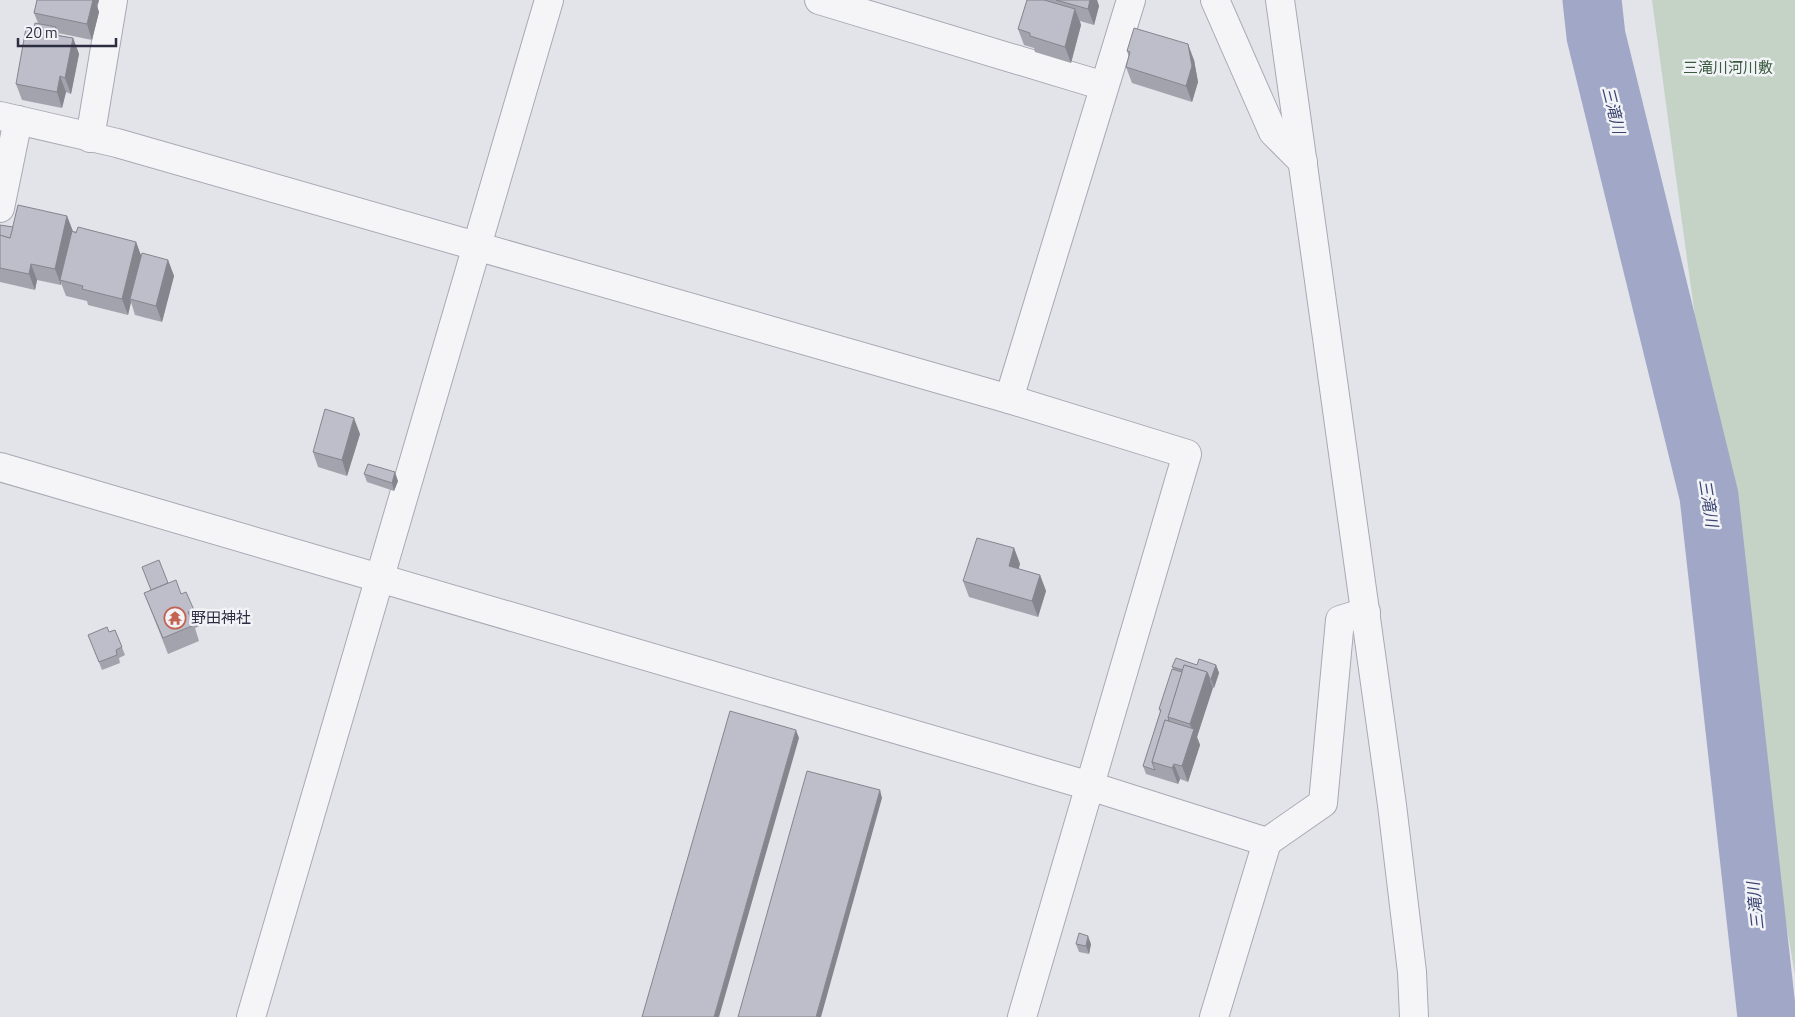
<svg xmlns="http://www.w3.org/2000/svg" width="1795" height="1017" viewBox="0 0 1795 1017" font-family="'Titillium Web','Noto Sans JP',sans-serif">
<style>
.green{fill:#c4d3c5}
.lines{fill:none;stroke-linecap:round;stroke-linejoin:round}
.river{stroke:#a1a8c7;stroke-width:59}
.minor-casing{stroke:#a8a9b4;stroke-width:30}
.tertiary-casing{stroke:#a8a9b4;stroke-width:30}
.minor{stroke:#f5f5f8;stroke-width:28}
.tertiary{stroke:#f5f5f8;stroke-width:28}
.wall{fill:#a3a3ad}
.shaded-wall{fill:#84858d}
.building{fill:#bdbec9;stroke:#84858d}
.labels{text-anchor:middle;stroke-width:5;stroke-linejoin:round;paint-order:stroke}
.park-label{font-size:15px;fill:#3a5b3e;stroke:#f2f3f7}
.poi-label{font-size:15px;fill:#2c2d41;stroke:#f2f3f7;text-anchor:start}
.water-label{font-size:16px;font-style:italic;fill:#394271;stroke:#f2f3f7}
</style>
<rect width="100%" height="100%" fill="#e3e3ea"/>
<path class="green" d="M1652 0H1795V975C1739 652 1696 325 1652 0Z"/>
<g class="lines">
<path class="river" d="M1592 0 1596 36 1709 496 1767 1017"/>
<g class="minor-casing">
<g id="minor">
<path d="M819 0 1104 86"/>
<path d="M1215 0 1273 132 1303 162"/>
<path d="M0 116 117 143 1009 399 1187 454 1022 1017"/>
<path d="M90 138 113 0"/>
<path d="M0 208 18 120"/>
<path d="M1009 399 1131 0"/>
<path d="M0 467 1090 786 1267 842"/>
<path d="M251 1017 549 0"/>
<path d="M1214 1017 1267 842 1323 803 1340 620 1366 612"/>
</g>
</g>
<g class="tertiary-casing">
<path id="tertiary" d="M1280 0 1392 805 1412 972 1414 1017"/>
</g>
<use href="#minor" class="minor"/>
<use href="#tertiary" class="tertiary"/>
</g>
<g class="wall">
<path d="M37 0H99L97 6 99 12 92 40 58 33 59 35 73 38 79 54 71 94 66 92 62 108 22 100 16 84 34 29 38 23 34 13Z"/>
<path d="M1027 0H1097L1099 6 1094 25 1080 21 1081 25 1071 63 1035 52 1034 48 1024 45 1018 29Z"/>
<path d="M1127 51 1194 60 1198 82 1192 102 1132 83 1126 67 1129 57Z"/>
<path d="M67 216 73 231 136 242 141 256 168 260 174 276 162 322 135 315 131 302 128 315 88 305 87 301 66 296 61 283V285L37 280 35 290 0 282V225L13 227Z"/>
<path d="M360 434 347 476 318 467 313 452Z"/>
<path d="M364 474 398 481 394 491 367 482Z"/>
<path d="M1014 548 1020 564 1018 569 1040 575 1046 591 1038 617 969 597 963 581Z"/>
<path d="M168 583 181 594 194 610 200 626 195 628 199 641 168 654 144 593Z"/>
<path d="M115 630 125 655 119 658 120 663 102 670 88 635 109 632Z"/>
<path d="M1197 665H1216L1219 673 1214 688 1212 687 1197 737 1200 745 1188 782 1180 779 1178 784 1146 774 1143 766 1160 712 1159 709 1173 669 1172 667Z"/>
<path d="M1076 944H1091L1089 954 1079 952Z"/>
</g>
<g class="shaded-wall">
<path d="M93 0H95L99 12 92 40 87 24Z"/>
<path d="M95 0H99L97 6Z"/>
<path d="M1089 0H1097L1099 6 1094 25 1088 9Z"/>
<path d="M1075 9 1081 25 1071 63 1065 47Z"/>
<path d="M56 27 62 42 54 35Z"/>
<path d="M73 38 79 54 71 94 65 78Z"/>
<path d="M1188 44 1194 60 1198 82 1192 102 1186 86Z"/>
<path d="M60 76 66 92 62 108 57 92Z"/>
<path d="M67 216 73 232 60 280 61 283V285L55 269Z"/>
<path d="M136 242 142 258 130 299 131 302 128 315 122 299Z"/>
<path d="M168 260 174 276 162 322 156 306Z"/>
<path d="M31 264 37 280 35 290 29 274Z"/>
<path d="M354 418 360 434 347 476 342 460Z"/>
<path d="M395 472 398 481 394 491 392 483Z"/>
<path d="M1014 548 1020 564 1015 582 1009 566Z"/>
<path d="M1040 575 1046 591 1038 617 1032 601Z"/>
<path d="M1216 665 1219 673 1214 688 1211 679Z"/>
<path d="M1207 672 1213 688 1197 737 1200 745 1188 782 1182 766 1193 732 1190 724Z"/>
<path d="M796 730 799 738 719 1017H714Z"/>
<path d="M1174 764 1180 779 1178 784 1172 768Z"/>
<path d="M880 790 882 798 821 1017H816Z"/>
<path d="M1088 936 1091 944 1089 954 1086 946Z"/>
</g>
<g class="building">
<path d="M37 0H93L87 24 34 13Z"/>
<path d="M1027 0H1044L1075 9 1065 47 1030 36V33L1018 29Z"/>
<path d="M1056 0H1090L1088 9Z"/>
<path d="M35 23 56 27 54 35 73 38 65 78 60 76 57 92 16 84 26 28 34 29Z"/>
<path d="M1134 28 1188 44 1192 66 1186 86 1126 67 1130 52 1127 51Z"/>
<path d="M18 205 67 216 55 269 31 264 29 274 0 268V235L10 238Z"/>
<path d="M0 225 13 227 10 238 0 235Z"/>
<path d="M78 227 136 242 122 299 82 289 83 286 60 280 72 231 76 233Z"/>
<path d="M142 253 168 260 156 306 130 299Z"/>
<path d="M325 409 354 418 342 460 313 452Z"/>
<path d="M368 464 395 472 392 483 364 474Z"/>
<path d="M977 538 1014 548 1009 566 1040 575 1032 601 963 581Z"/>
<path d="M159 560 168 583 151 590 142 567Z"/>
<path d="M176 580 181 594 186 592 194 610 188 612 194 625 163 638 144 593Z"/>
<path d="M107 627 109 632 115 630 122 647 116 650 117 655 99 662 88 635Z"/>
<path d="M1176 658 1197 665 1199 659 1216 665 1211 679H1210L1207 672 1184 665 1183 670 1172 667Z"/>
<path d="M1184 665 1207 672 1190 724 1168 717Z"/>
<path d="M1172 669 1182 672 1168 717 1169 721 1165 720 1152 762 1155 770 1143 766 1161 710 1159 709Z"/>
<path d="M730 711 796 730 714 1017H642Z"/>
<path d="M1165 720 1194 729 1182 766 1174 764 1172 768 1152 762Z"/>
<path d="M807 771 880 790 816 1017H738Z"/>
<path d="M1079 933 1088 936 1086 946 1076 944Z"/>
</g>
<defs>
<g id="temple-ring" transform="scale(1.125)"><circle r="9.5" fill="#f2f3f7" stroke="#c46252" stroke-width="1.5"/><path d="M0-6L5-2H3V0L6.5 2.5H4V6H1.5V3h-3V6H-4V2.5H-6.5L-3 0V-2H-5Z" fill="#c46252"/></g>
</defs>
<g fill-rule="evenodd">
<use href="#temple-ring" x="175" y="618"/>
</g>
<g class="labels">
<g class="park-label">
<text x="1728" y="73">三滝川河川敷</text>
</g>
<g class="poi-label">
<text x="191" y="623">野田神社</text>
</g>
<g class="water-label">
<text transform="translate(1614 110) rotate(76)" y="6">三滝川</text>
<text transform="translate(1709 503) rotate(81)" y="6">三滝川</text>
<text transform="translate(1755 906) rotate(-96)" y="6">三滝川</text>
</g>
</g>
<path d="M18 38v8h98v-8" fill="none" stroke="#2c2d41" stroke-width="2.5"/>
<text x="25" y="38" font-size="15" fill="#2c2d41" stroke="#f2f3f7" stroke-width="4" paint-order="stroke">20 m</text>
</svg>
